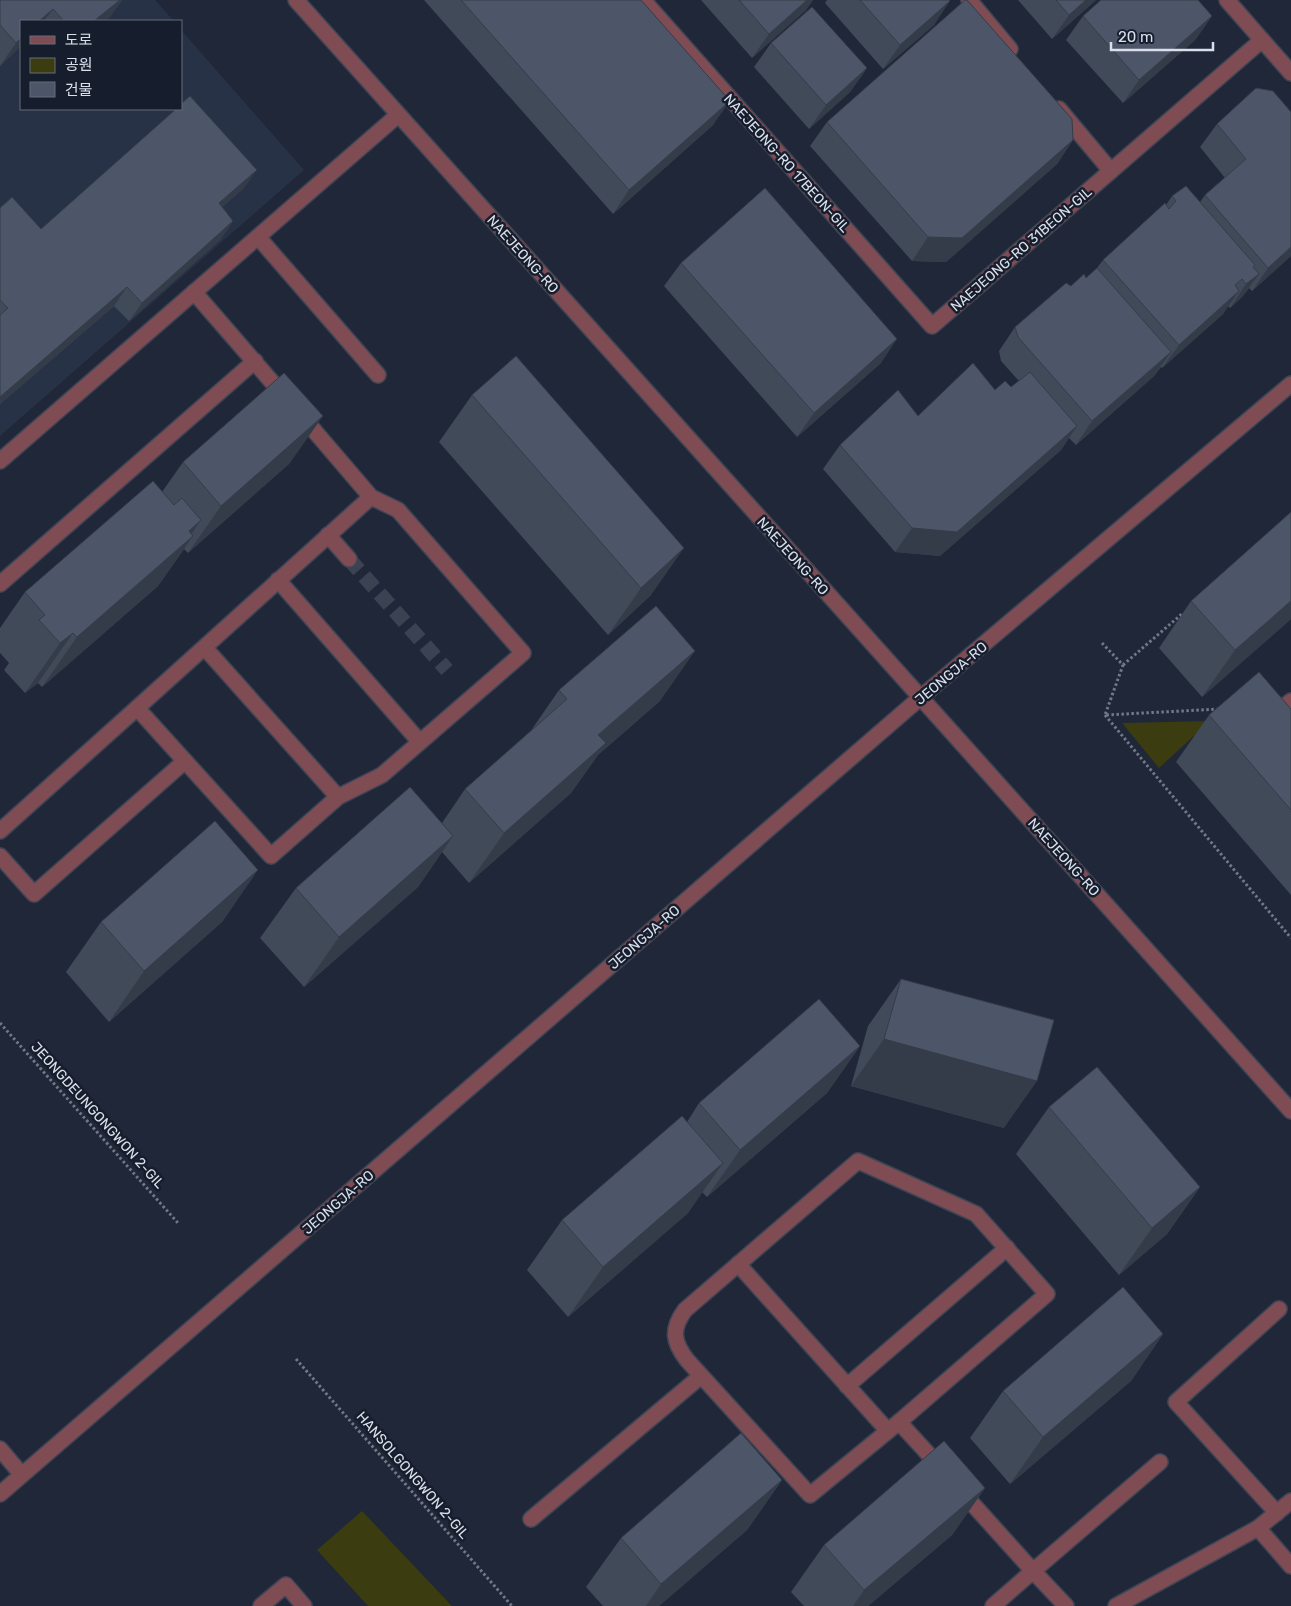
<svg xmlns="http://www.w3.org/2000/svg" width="1291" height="1606" viewBox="0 0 1291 1606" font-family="Rubik,'Noto Sans KR',sans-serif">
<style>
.built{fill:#273247}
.green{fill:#3b3c0f}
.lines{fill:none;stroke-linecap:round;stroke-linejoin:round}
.minor-tunnel{stroke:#3b4353;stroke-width:15;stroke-dasharray:15 8;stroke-linecap:butt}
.minor-casing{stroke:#3d4555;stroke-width:18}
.path{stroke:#717987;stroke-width:3;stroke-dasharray:2.5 2.5;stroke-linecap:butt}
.minor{stroke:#7f4c54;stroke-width:15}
.wall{fill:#414a59}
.shaded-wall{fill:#353c49}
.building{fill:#4c5668;stroke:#353c49}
.labels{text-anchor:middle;stroke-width:5;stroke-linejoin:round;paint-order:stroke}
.street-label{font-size:14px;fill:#dae0eb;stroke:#161e2d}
</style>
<rect width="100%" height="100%" fill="#1f2738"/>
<path class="built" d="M0 0H155L174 21H21V109H181V30L304 170 0 436Z"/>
<g class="green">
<path d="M1210 721 1159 768 1122 723Z"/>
<path d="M362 1511 452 1606H368L317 1550Z"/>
</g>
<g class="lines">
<path class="minor-tunnel" d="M349 559 447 670"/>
<g class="minor-casing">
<g id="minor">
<path d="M296 0 1291 1111"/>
<path d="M643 0 932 326 1262 40"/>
<path d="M969 0 1010 49"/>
<path d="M1227 0 1291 73"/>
<path d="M1059 109 1111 171"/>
<path d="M258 237 378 375"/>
<path d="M194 292 285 397"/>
<path d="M300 414 371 497 398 510 523 653 382 775 338 797 271 856 137 708 371 497"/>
<path d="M0 461 398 115"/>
<path d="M328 535 349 559"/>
<path d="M278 580 419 741"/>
<path d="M0 584 255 361"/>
<path d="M205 648 338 797"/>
<path d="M1291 701 1285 706 1291 712"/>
<path d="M0 831 137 708"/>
<path d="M0 856 34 894 185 761"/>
<path d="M858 1161 976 1214 1047 1294 899 1422 810 1495 687 1360C673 1342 671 1329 685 1310Z"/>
<path d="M738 1264 888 1431"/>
<path d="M847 1386 1007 1248"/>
<path d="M899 1422 942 1469"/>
<path d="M0 1449 22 1475"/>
<path d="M960 1490 1033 1571 1160 1462"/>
<path d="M0 1494 920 698 1291 384"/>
<path d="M1277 1513 1176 1402 1279 1309"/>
<path d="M531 1519 701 1376"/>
<path d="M1258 1528 1291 1566"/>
<path d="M261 1606 286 1585 304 1606"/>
<path d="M993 1606 1033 1571 1066 1606"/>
<path d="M1116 1606 1258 1528 1291 1501"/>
</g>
</g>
<g class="path">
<path d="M1102 643 1123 665 1105 715 1220 709"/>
<path d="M1123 665 1183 613"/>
<path d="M1105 715 1291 938"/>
<path d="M0 1023 178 1223"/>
<path d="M296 1359 512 1606"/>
</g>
<use href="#minor" class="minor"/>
</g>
<g class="wall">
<path d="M0 0H122L107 21H21V46L0 66Z"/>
<path d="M424 0H641L713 125 613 214Z"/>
<path d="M701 0H813L806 10 752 58Z"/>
<path d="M827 0H949L934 25 883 69 825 3Z"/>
<path d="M1018 0H1096L1052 39Z"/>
<path d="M1083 16H1212L1195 40 1123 103 1066 40Z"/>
<path d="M771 43 867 68 850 92 809 129 754 67Z"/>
<path d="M1256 88 1291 256 1252 291 1249 288 1242 297 1230 308 1228 306 1223 314 1162 368 1161 367 1154 376 1076 445 1069 438 1061 450 940 556 895 552 823 469 840 445 918 416 995 390 1011 387 1019 381 1001 361 999 351 1015 327 1071 286 1086 278 1097 268 1103 260 1166 205 1172 196 1200 202 1205 195 1225 178 1200 147 1217 124Z"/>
<path d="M827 122 1073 140 1057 164 946 262 912 261 810 146Z"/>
<path d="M244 188 222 207 233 221 220 240 129 321 114 306 0 404V208L41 229Z"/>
<path d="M681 263 881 363 797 437 664 286Z"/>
<path d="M472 395 651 595 608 635 439 442Z"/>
<path d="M183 462 290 463 188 553 184 549 158 586 42 687 38 683 25 693 4 670 9 663 0 653V628L25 592 162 492Z"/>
<path d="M1191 601 1291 619 1202 697 1159 648Z"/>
<path d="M559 690 660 701 598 755 571 793 469 883 442 852 418 887 304 987 260 938 296 888 442 823 465 789 530 732Z"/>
<path d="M1291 709V895L1176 762 1209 715Z"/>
<path d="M223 921 109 1022 66 972 101 922Z"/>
<path d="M901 979 1004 1128 851 1086 868 1026Z"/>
<path d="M860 1046 827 1093 707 1197 702 1192 688 1213 568 1317 527 1270 562 1220 687 1122 699 1103Z"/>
<path d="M1049 1107 1200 1187 1167 1234 1119 1275 1016 1154Z"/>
<path d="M1163 1334 1131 1381 1010 1484 970 1438 1003 1391Z"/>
<path d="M782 1480 747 1530 659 1606H603L586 1587 621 1538Z"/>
<path d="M985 1488 952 1535 868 1606H804L791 1592 824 1545Z"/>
</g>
<g class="shaded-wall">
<path d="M120 0H122L107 21H94Z"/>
<path d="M807 0H813L806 10 752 58 769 34Z"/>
<path d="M1086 0H1096L1052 39 1069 15Z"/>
<path d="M950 1 934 25 883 69 900 45Z"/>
<path d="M53 9 44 21H39Z"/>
<path d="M1212 16 1195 40 1123 103 1139 80Z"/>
<path d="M21 38V46L0 66 16 43Z"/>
<path d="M867 68 850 92 809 129 826 105Z"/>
<path d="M730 101 713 125 613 214 629 190Z"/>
<path d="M1073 140 1057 164 946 262 912 261 928 237Z"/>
<path d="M257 170 244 188 206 222 219 203Z"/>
<path d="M233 221 220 240 129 321 142 303Z"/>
<path d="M1291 247V256L1252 291 1268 268Z"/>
<path d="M1259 274 1242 297 1230 308 1246 284Z"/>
<path d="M127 287 114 306 0 404V397Z"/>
<path d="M1239 291 1223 314 1162 368 1179 345Z"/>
<path d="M897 339 881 363 797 437 814 413Z"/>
<path d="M1171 352 1154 376 1076 445 1092 421Z"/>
<path d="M323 416 290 463 188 553 221 506Z"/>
<path d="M1077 426 1061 450 940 556 895 552 912 528Z"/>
<path d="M201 520 186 542 193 536 158 586 42 687 77 637 189 531Z"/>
<path d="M684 548 651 595 608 635 641 588Z"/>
<path d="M1291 601V619L1202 697 1235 650Z"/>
<path d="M73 633 38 683 25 693 60 643Z"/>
<path d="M695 651 660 701 598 755 571 793 469 883 504 833 598 735Z"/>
<path d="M453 836 418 887 304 987 339 937Z"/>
<path d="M258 870 223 921 109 1022 144 971Z"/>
<path d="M884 1039 1037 1081 1004 1128 851 1086Z"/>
<path d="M860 1046 827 1093 707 1197 740 1150Z"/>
<path d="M723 1163 688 1213 568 1317 603 1267Z"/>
<path d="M1200 1187 1167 1234 1119 1275 1152 1228Z"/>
<path d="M1163 1334 1131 1381 1010 1484 1043 1437Z"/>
<path d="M782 1480 747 1530 659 1606H646L661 1584Z"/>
<path d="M985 1488 952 1535 868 1606H853L864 1590Z"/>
</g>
<g class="building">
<path d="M0 0H120L94 21H64L53 9 39 21H21V38L16 43 0 25Z"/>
<path d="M461 0H641L730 101 629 190Z"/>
<path d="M739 0H807L769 34Z"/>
<path d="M860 0H949L950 1 900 45Z"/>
<path d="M965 0H967L1072 119 1073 140 962 238 928 237 827 122Z"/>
<path d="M1056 0H1086L1069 15Z"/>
<path d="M1101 0H1198L1212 16 1139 80 1083 16Z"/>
<path d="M812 7 867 68 826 105 771 43Z"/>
<path d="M1256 88 1273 91 1291 112V247L1268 268 1205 195 1246 159 1217 124Z"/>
<path d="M190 96 257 170 219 203 233 221 142 303 127 287 0 397V315L8 308 0 300V208L12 197 41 229 176 109H181V104Z"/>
<path d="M1186 186 1255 265 1253 267 1259 274 1246 284 1242 279 1235 285 1239 291 1179 345 1103 260 1165 203 1169 209 1176 201 1172 196Z"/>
<path d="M765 188 897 339 814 413 681 263Z"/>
<path d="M1097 268 1171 352 1092 421 1018 337 1015 327 1066 283 1071 286 1084 274 1086 278Z"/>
<path d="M516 356 684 548 641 588 472 395Z"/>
<path d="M973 363 995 390 1005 381 1011 387 1030 372 1077 426 957 532 912 528 840 445 898 390 918 416Z"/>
<path d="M284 373 323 416 221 506 183 462Z"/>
<path d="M153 481 174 505 182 498 201 520 189 531 193 536 77 637 73 633 60 643 39 620 45 615 25 592Z"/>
<path d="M1291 512V601L1235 650 1191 601Z"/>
<path d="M656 606 695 651 598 735 606 743 504 833 465 789 567 699 559 690Z"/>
<path d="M1259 672 1291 709V810L1209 715Z"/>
<path d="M410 787 453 836 339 937 296 888Z"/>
<path d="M215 821 258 870 144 971 101 922Z"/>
<path d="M901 979 1054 1020 1037 1081 884 1039Z"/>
<path d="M819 999 860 1046 740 1150 699 1103Z"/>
<path d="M1097 1067 1200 1187 1152 1228 1049 1107Z"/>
<path d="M682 1116 723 1163 603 1267 562 1220Z"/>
<path d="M1123 1287 1163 1334 1043 1437 1003 1391Z"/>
<path d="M741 1433 782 1480 661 1584 621 1538Z"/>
<path d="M944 1441 985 1488 864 1590 824 1545Z"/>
</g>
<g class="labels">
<g class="street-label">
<text transform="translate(787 163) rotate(48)" y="5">NAEJEONG-RO 17BEON-GIL</text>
<text transform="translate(1021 249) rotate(-41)" y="5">NAEJEONG-RO 31BEON-GIL</text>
<text transform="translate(523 254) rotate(48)" y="5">NAEJEONG-RO</text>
<text transform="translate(793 556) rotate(48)" y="5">NAEJEONG-RO</text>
<text transform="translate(951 673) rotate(-40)" y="5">JEONGJA-RO</text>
<text transform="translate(1064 857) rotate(48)" y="5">NAEJEONG-RO</text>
<text transform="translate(644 937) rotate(-41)" y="5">JEONGJA-RO</text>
<text transform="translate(98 1115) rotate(48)" y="5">JEONGDEUNGONGWON 2-GIL</text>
<text transform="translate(338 1202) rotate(-41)" y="5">JEONGJA-RO</text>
<text transform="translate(413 1475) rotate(49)" y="5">HANSOLGONGWON 2-GIL</text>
</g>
</g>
<rect x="20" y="20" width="162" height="90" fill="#161e2d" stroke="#646c79"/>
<rect x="30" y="36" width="25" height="8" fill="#7f4c54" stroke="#646c79"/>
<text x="65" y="45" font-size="15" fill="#dae0eb">도로</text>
<rect x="30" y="58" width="25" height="15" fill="#3b3c0f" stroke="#646c79"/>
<text x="65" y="70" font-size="15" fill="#dae0eb">공원</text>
<rect x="30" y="82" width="25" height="15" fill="#4c5668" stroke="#646c79"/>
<text x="65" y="95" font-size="15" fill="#dae0eb">건물</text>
<path d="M1111 42v8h102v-8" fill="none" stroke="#dae0eb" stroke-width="2.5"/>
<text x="1118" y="42" font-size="15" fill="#dae0eb" stroke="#161e2d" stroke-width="4" paint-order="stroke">20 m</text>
</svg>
